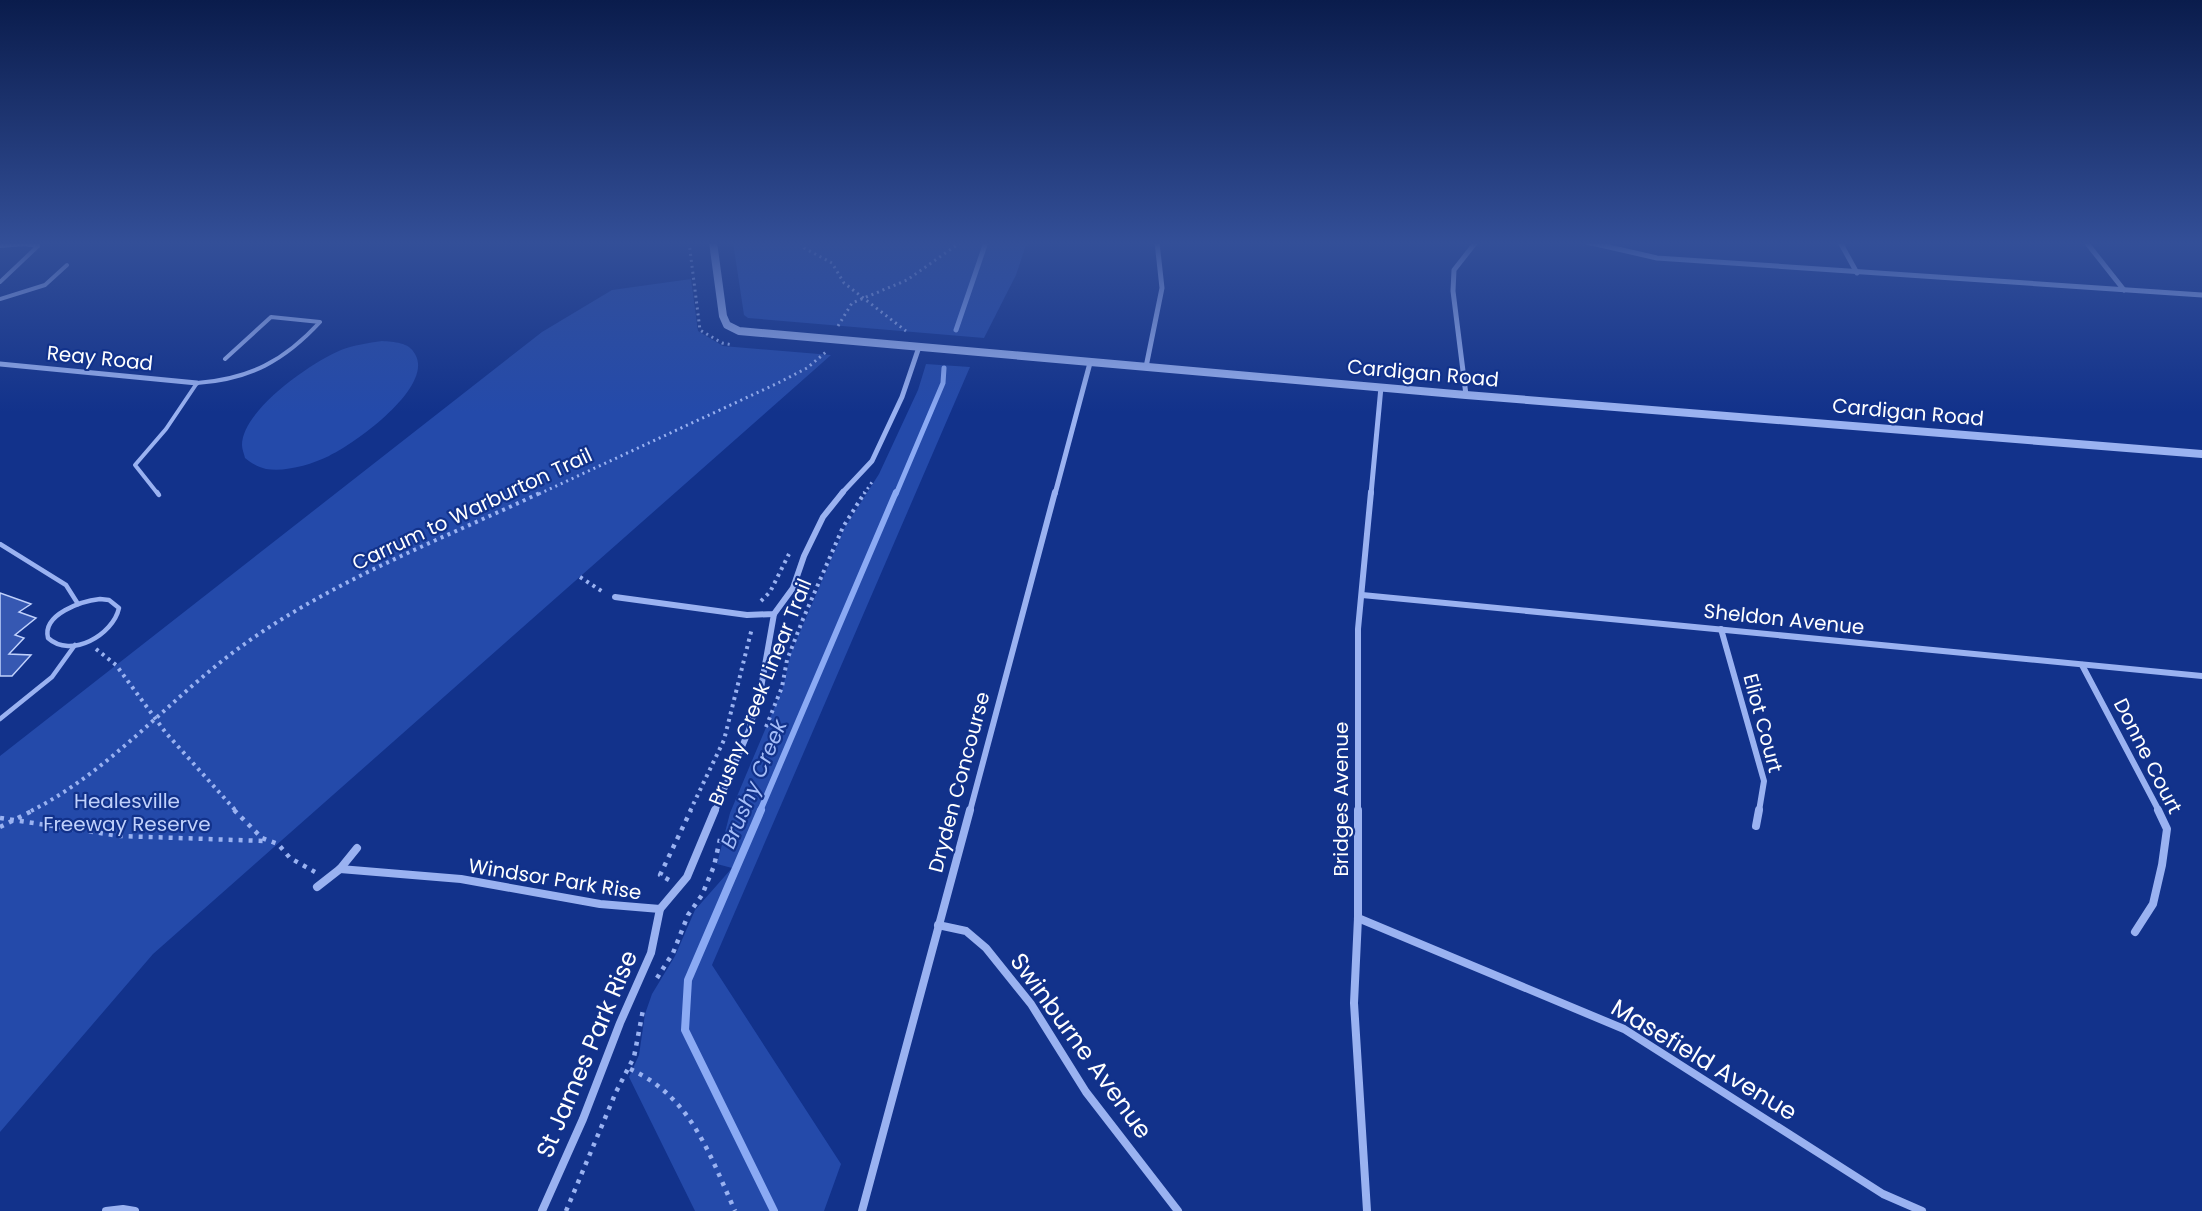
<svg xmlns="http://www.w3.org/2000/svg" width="2202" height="1211" viewBox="0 0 2202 1211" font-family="Poppins,sans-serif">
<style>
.green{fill:#244aaa}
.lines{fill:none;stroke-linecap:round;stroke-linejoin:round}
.stream-far2{stroke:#8baaf4;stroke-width:5}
.stream-far1{stroke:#8baaf4;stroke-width:6}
.stream{stroke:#8baaf4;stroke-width:8}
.building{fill:#3658b2;stroke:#c0d1fc;stroke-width:1.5}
.path-far2{stroke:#9ab2f1;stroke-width:3;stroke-dasharray:2 4;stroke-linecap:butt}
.path-far1{stroke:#9ab2f1;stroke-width:4;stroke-dasharray:3 4.5;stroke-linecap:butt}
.path{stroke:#9ab2f1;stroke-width:4.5;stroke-dasharray:4 6;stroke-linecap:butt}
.service-far1{stroke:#9ab2f1;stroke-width:4}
.service{stroke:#9ab2f1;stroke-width:4.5}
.minor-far2{stroke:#9ab2f1;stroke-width:5}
.minor-far1{stroke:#9ab2f1;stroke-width:6}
.minor{stroke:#9ab2f1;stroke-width:8}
.tertiary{stroke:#9ab2f1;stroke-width:8}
.labels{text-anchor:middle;stroke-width:4.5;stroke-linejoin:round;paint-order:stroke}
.street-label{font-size:20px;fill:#fff;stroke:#12328b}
.park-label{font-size:20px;fill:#c0d1fc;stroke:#12328b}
.water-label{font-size:21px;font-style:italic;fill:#a5bdf8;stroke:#12328b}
.near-street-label{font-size:24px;fill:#fff;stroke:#12328b}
</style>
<rect width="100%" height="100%" fill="#12328b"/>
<g class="green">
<path d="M733 242H1027L1016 275 984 338 748 318 744 315Z"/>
<path d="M691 279 698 331 723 346 831 355 153 954 0 1132V756L542 332 612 290Z"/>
<path d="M382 341C394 342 409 342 415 354 435 387 353 445 329 456 310 465 286 472 266 469 258 467 251 463 245 458 244 454 242 449 242 445 242 410 312 362 341 350 354 345 368 343 382 341Z"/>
<path d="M926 364 970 367 712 965 841 1164 824 1211H695L629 1077 639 1055 645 1014 652 994 675 956 695 910 732 868 717 864 730 813 783 687 791 653 844 529 879 474 918 390Z"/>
</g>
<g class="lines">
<g class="stream-far2">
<path d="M956 330 986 242"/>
<path d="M896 494 943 383 944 368"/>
</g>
<path class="stream-far1" d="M760 811 896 492"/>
<path class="stream" d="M761 810 688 980 685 1030 774 1211"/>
</g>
<path class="building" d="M0 593 31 604 19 612 36 618 15 635 24 638 9 654 31 655 12 676H0Z"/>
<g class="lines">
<g class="path-far2">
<path d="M689 242 700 330 722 343 733 345"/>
<path d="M802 242 804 248 832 263 844 283 906 331"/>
<path d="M838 326 852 303 907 280 961 242"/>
<path d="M539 494 778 383 807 368 826 352"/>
<path d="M864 494 872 482"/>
</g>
<g class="path-far1">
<path d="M580 577 603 592"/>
<path d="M761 601 770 592 789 554"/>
<path d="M96 649 116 665 166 733 236 811"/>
<path d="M766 727 782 687 787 660 803 619 843 527 865 492"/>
<path d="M31 811C108 772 164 705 231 654 323 584 438 541 542 492"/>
<path d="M690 811 724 740 752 628"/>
</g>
<g class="path">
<path d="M234 810 262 838 278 844 290 858 315 872"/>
<path d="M0 818 120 836 265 841"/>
<path d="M0 827 34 810"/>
<path d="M669 880 660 875 691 810"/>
<path d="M657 978 673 953 688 915 702 895 714 866 720 839"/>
<path d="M630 1069C691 1097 709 1153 735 1211"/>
<path d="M566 1211 616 1092 634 1057 643 1010"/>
</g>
<g class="service-far1">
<path d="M0 246 25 244 38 246"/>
<path d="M0 282 38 246"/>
<path d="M0 299 45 285 67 265"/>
<path d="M158 494 135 465 166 429 197 383C250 379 284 361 320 322L271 317 225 359"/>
</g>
<g class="service">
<path d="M157 492 159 495"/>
<path d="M0 544 66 585 78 604"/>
<path d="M100 599 109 600 119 608C113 635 71 659 48 638 42 614 82 601 100 599Z"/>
<path d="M0 719 52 677 75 645"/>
</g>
<g class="minor-far2">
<path d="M1587 242 1657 258 2202 295"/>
<path d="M1840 242 1857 273"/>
<path d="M2086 242 2124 290"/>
<path d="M0 364 197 383"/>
<path d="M1146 367 1162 288 1157 242"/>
<path d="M1466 395 1453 291 1454 270 1476 242"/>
<path d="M841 494 872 461 902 397 919 347"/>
<path d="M1055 494 1090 363"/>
<path d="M1371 494 1381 387"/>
</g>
<g class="minor-far1">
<path d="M1362 595 2202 676"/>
<path d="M615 597 747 615 774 614 793 588 804 556 823 517 843 492"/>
<path d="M1721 629 1764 781 1759 811"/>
<path d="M2082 665 2159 811"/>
<path d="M715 811 749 730 761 688 774 614"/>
<path d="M970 811 1055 492"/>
<path d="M1358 811V629L1371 492"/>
</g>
<g class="minor">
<path d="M1358 810V918L1354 1003 1367 1211"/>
<path d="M1756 826 1759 810"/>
<path d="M340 869 461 879 600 904 660 909 687 877 715 810"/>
<path d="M317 887 340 869 357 848"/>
<path d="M1358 918 1624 1029 1883 1194 1922 1211"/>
<path d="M938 925 966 931 986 948 1031 1004 1086 1092 1178 1211"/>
<path d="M2135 932 2153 904 2162 865 2167 829 2158 810"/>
<path d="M106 1211 123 1209 135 1211"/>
<path d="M542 1211 583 1119 620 1023 651 953 660 909"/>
<path d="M862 1211 970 810"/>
</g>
<path class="tertiary" d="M713 242 723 316 727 325 739 331 1466 395 2202 454"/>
</g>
<linearGradient id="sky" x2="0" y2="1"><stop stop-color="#0a1c4c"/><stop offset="0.59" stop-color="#334f98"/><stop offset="1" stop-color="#334f98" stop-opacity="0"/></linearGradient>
<rect width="2202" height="412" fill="url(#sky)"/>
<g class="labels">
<g class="street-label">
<text transform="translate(100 358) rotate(6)" y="7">Reay Road</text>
<text transform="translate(1423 373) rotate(5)" y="7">Cardigan Road</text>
<text transform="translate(1908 412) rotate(5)" y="7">Cardigan Road</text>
<text transform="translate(472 509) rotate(-25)" y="7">Carrum to Warburton Trail</text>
<text transform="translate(1784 619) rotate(6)" y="7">Sheldon Avenue</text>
<text transform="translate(760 692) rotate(-68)" y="7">Brushy Creek Linear Trail</text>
<text transform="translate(1763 723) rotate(75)" y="7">Eliot Court</text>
<text transform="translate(2148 756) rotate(63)" y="7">Donne Court</text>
<text transform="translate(959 782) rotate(-75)" y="7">Dryden Concourse</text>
<text transform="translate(1341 799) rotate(-90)" y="7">Bridges Avenue</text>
<text transform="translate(555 879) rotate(9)" y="7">Windsor Park Rise</text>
</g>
<g class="park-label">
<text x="127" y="808">Healesville<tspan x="127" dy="23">Freeway Reserve</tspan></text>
</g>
<g class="water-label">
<text transform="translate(754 784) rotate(-67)" y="7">Brushy Creek</text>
</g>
<g class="near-street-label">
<text transform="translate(1081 1046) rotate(54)" y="8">Swinburne Avenue</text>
<text transform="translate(587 1054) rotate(-67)" y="8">St James Park Rise</text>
<text transform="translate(1704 1060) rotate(31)" y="8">Masefield Avenue</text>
</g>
</g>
</svg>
